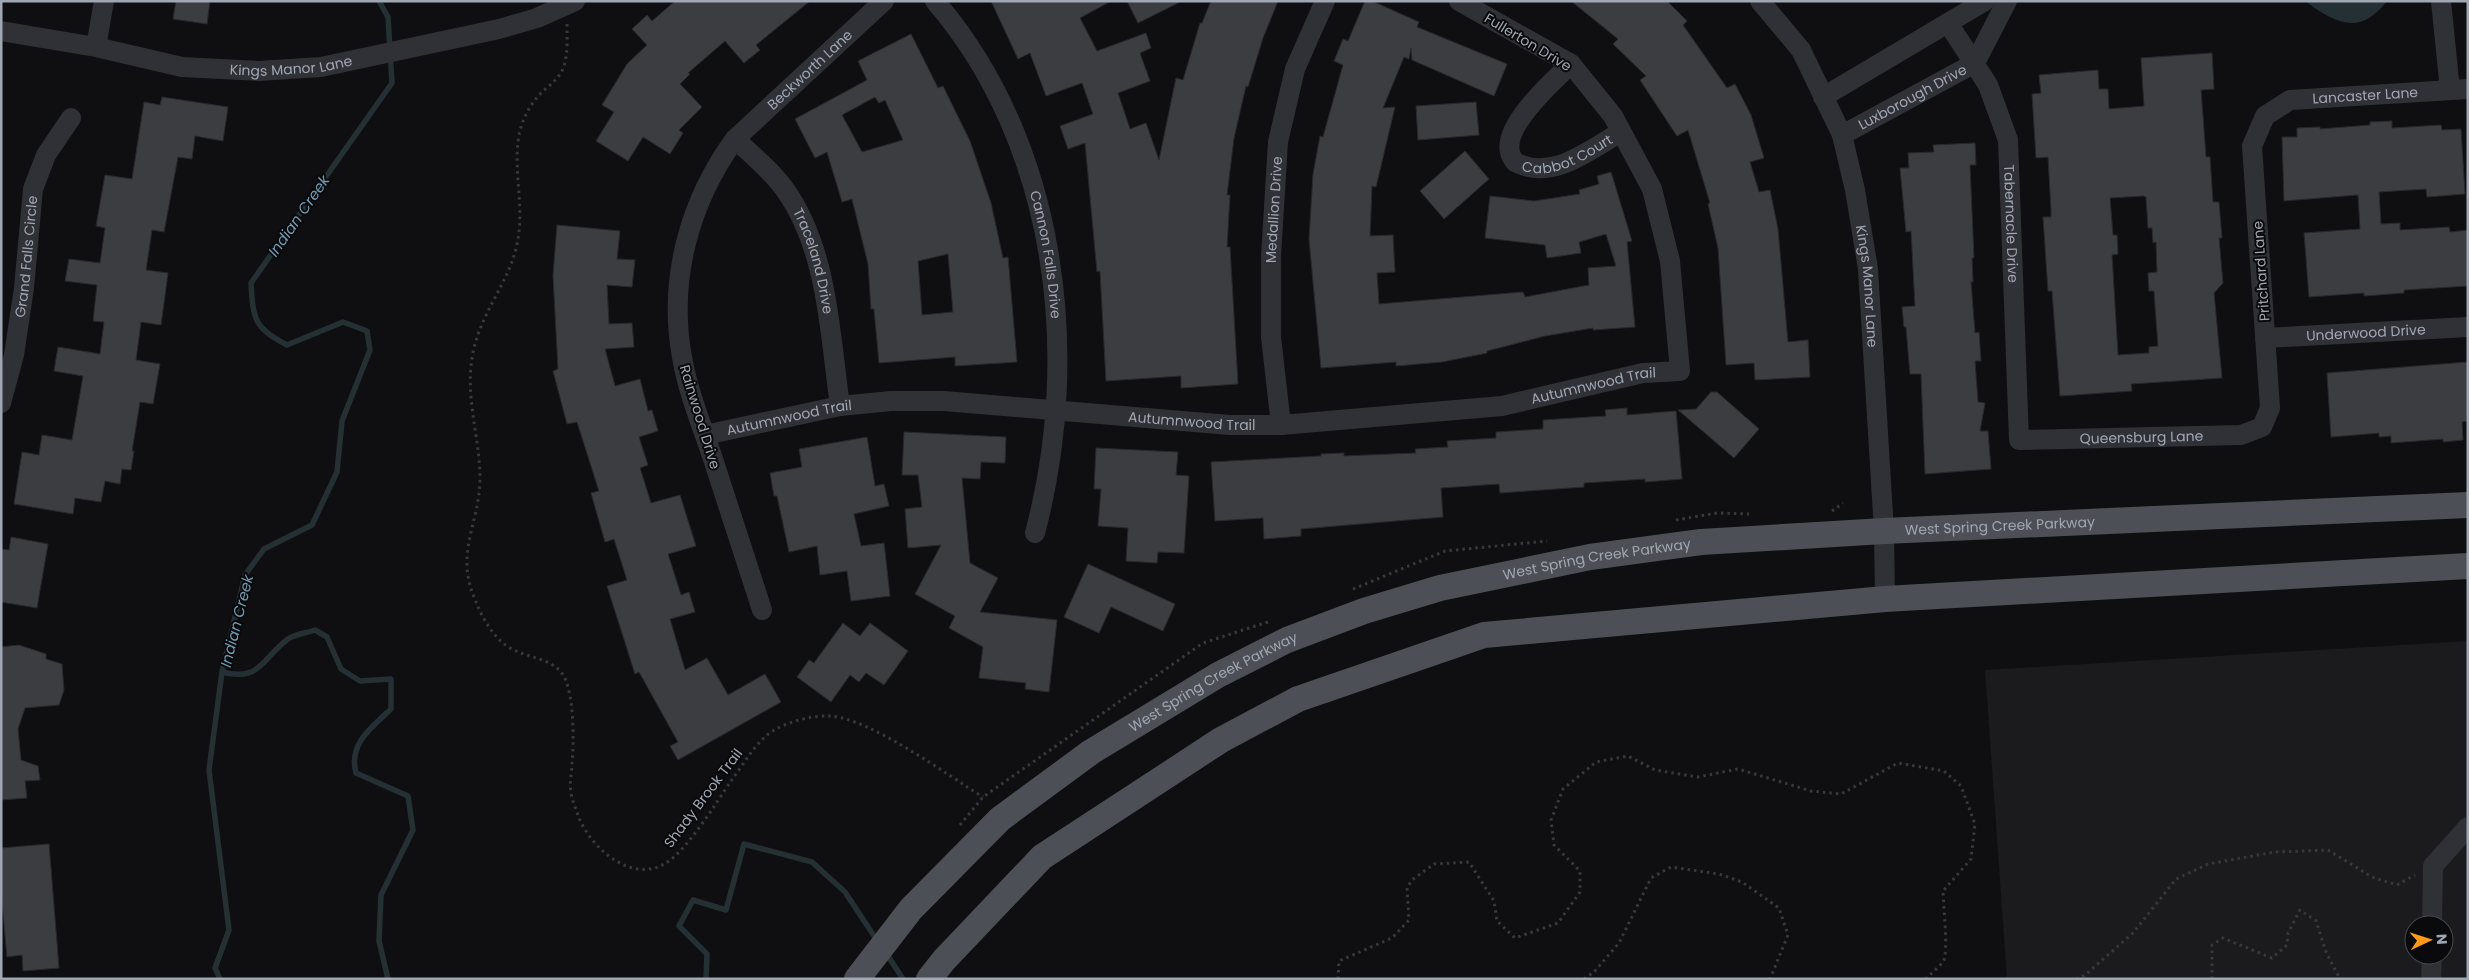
<svg xmlns="http://www.w3.org/2000/svg" width="2469" height="980" viewBox="0 0 2469 980" font-family="Poppins,sans-serif">
<style>
.built{fill:#1b1b1e;fill-rule:evenodd}
.water{fill:#253035}
.lines{fill:none;stroke-linecap:round;stroke-linejoin:round}
.stream{stroke:#253035;stroke-width:5.5}
.building{fill:#3b3d41;stroke:#29292d;fill-rule:evenodd}
.path{stroke:#36393d;stroke-width:3;stroke-dasharray:2.5 4;stroke-linecap:butt}
.minor{stroke:#303136;stroke-width:20}
.major{stroke:#4c4f55;stroke-width:26}
.labels{text-anchor:middle;stroke-width:4;stroke-linejoin:round;paint-order:stroke}
.street-label{font-size:14px;fill:#9fa7b3;stroke:#0a0a0c}
.water-label{font-size:15px;font-style:italic;fill:#719bb3;stroke:#0a0a0c}
</style>
<rect width="100%" height="100%" fill="#0f0f11"/>
<path class="built" d="M2468 641V979H2007L1985 670ZM2414 925H2444V955H2414Z"/>
<path class="water" d="M2305 1H2387C2360 36 2336 24 2305 1Z"/>
<g class="lines">
<g class="stream">
<path d="M222 672C261 682 262 658 288 639 295 634 307 633 315 630L327 637 341 669 360 681 391 679V709C372 727 348 744 356 773L408 796 413 830 381 895 379 941 388 979"/>
<path d="M886 953 903 979"/>
<path d="M220 979 215 968 229 930 209 770 222 672 245 575 264 549 312 525 337 472 342 421 370 350 367 331 343 322 287 345C254 328 253 319 251 283L392 83 388 17 379 1"/>
<path d="M706 979 707 954 679 926 693 900 726 910 744 844 812 862 845 892 878 942"/>
</g>
</g>
<g class="building">
<path d="M176 1H210L207 24 173 19Z"/>
<path d="M675 1H810L756 45 760 50 744 63 725 41 688 73 690 74 680 84 702 107 679 130 683 133 670 154 643 137 628 161 596 141 614 112 602 105 627 64 647 45 632 29 647 15 652 21Z"/>
<path d="M991 1H1111L1080 18 1097 51 1146 33 1151 48 1140 53 1150 81 1118 93 1130 129 1146 123 1159 160 1176 78 1183 80 1200 23H1202L1211 1H1278L1263 38 1248 87 1246 86 1234 138 1227 195H1230L1227 247H1230L1238 384 1181 388V376L1106 381 1100 271 1097 272 1085 143 1068 149 1060 126 1093 114 1082 83 1046 96 1030 53 1018 59Z"/>
<path d="M1127 1H1182L1138 23Z"/>
<path d="M1365 1H1372L1419 22 1417 27 1507 64 1494 96 1412 60 1411 48 1409 59 1404 57 1383 108 1395 107 1376 187 1372 186 1370 236 1393 235 1395 272 1377 273 1379 304 1523 292 1525 297 1589 285 1588 268 1616 266 1606 234 1579 242 1581 253 1547 258 1545 245 1485 238 1490 196 1534 201 1580 194 1579 190 1599 184 1597 176 1611 172 1632 241 1627 242 1635 327 1593 330V328L1545 336 1487 351V353L1442 362 1396 366V362L1321 368 1309 239 1313 174 1320 136 1323 137 1343 65 1334 61 1343 39 1348 41Z"/>
<path d="M1571 1H1667L1687 21 1683 25 1727 88 1735 84 1751 115 1764 158 1750 162 1759 192 1770 190 1778 229 1788 342 1808 340 1810 377 1755 380 1754 363 1726 365 1718 248 1708 204 1710 203 1688 130 1677 136 1640 80 1646 76 1613 44 1618 39Z"/>
<path d="M911 34 938 88 943 86 970 141 991 203 1003 258 1008 257 1017 362 955 366V357L879 363 874 309H871L868 264 852 199 842 202 827 152 815 158 795 119 867 80 858 61ZM875 97 879 103 885 100 903 140 862 152 842 115ZM948 254 953 312 922 315 918 261Z"/>
<path d="M2212 53 2214 89 2201 90 2206 157H2210L2213 202H2219L2222 238H2219L2223 283 2214 293 2222 378 2131 384 2132 391 2060 396 2052 291H2048L2043 217H2051V209L2048 157 2036 158 2032 94 2041 93 2039 75 2098 70 2099 89H2108L2109 109 2144 106 2141 58ZM2144 196 2146 197 2148 228H2152L2153 243 2156 242 2157 272 2148 273 2149 291H2154L2158 346 2149 347V353L2118 355 2112 255 2118 254 2117 235H2113L2110 198Z"/>
<path d="M162 97 228 107 223 141 195 136 192 159 178 157 164 232 152 230 146 270 168 273 161 325 141 322 136 360 160 364 153 404 140 402 132 451H134L131 470 122 469 120 484 105 481 101 502 75 498 73 514 14 504 22 452 39 455 42 435 72 440 83 376 54 371 58 347 100 354 104 322 93 321 97 285 65 281 69 259 100 263 105 228 96 226 105 175 132 179 144 102 160 105Z"/>
<path d="M1476 102 1479 135 1418 140 1416 106Z"/>
<path d="M2392 121V128L2441 125 2442 130 2461 129 2465 194 2427 197 2426 189 2379 192 2381 224 2400 223V230L2449 227 2450 232 2468 230V286L2404 290V293L2364 296V293L2309 297 2304 233 2360 229 2358 195 2284 201 2282 137H2297V128L2320 127V129L2370 125V122Z"/>
<path d="M1975 143 1976 165H1970L1974 258H1972L1973 282H1971L1975 333 1979 332 1981 361H1975L1978 402 1985 403 1980 431H1988L1991 469 1925 474 1921 374H1910L1906 327H1904L1902 307 1915 306 1911 231 1906 232 1900 168H1909L1908 153 1934 152 1933 145Z"/>
<path d="M1465 151 1489 179 1444 219 1420 191Z"/>
<path d="M557 225 620 231 617 259 635 260 632 287 607 285 609 324 632 323 634 347 605 349 615 386 640 379 648 411 652 410 658 431 639 437 648 465 640 468 651 503 680 495 696 546 668 554 681 595 689 592 695 612 670 619 685 670 707 658 728 695 765 674 781 702 678 760 670 746 678 742 639 672 635 674 607 586 627 580 614 539 605 542 591 493 599 491 577 422 567 424 553 371 558 369 553 275Z"/>
<path d="M2468 362V421L2462 422 2463 440 2443 442V439L2391 443V436L2379 437V433L2331 437 2327 373Z"/>
<path d="M1711 392H1717L1759 429 1734 458 1678 410 1696 409Z"/>
<path d="M1627 408V415L1676 411 1682 479 1645 482V479L1584 483V487L1500 493 1499 484 1441 488 1443 517 1301 529V536L1264 539 1263 518 1215 521 1211 462 1321 456V454L1344 453V456L1416 453 1415 449 1448 447 1447 441 1496 438V432L1543 429V420L1606 416 1605 410Z"/>
<path d="M904 432 1006 437 1005 463 981 462 980 479 962 478 970 563 998 578 980 612 1057 620 1049 692 1025 689 1026 683 979 678 983 647 949 628 955 616 915 594 941 545 908 548 905 509 922 507 918 475H902Z"/>
<path d="M867 437 875 486 884 484 889 506 854 514 861 546 884 543 890 596 851 601 847 571 820 575 817 546 789 552 777 496H774L770 473 802 467 799 449Z"/>
<path d="M1096 448 1178 452 1176 475 1189 476 1184 553 1158 552 1157 563 1126 561 1128 528 1098 526 1101 489H1094Z"/>
<path d="M11 537 48 544 37 608 1 602V549L9 550Z"/>
<path d="M1088 564 1175 604 1163 631 1111 607 1099 633 1064 617Z"/>
<path d="M843 623 860 636 870 623 908 651 884 685 866 673 859 682 850 675 831 702 797 677 809 660 814 663Z"/>
<path d="M19 645 46 654V659L62 664 64 690 59 705 25 708 18 729 21 760 38 766 40 780 25 781 27 798 1 800V647Z"/>
<path d="M49 844 59 968 23 971 22 955 7 957 1 892V848Z"/>
</g>
<g class="lines">
<g class="path">
<path d="M567 24C567 38 568 53 564 66 560 78 551 84 542 92 531 103 522 119 519 135 513 169 524 205 518 239 512 278 483 309 474 348 463 394 480 434 480 479 479 527 454 552 476 602 483 620 496 642 514 650 532 659 558 659 566 681 574 702 574 741 572 764 572 773 569 782 571 792 572 801 576 809 579 818 592 849 632 884 666 863 688 849 716 803 731 781 744 764 757 739 776 729 791 721 814 715 830 716 870 718 947 775 983 797"/>
<path d="M1832 511 1843 503"/>
<path d="M1676 520 1717 513 1749 514"/>
<path d="M1353 589 1445 551 1547 541"/>
<path d="M960 825 983 797 1203 643 1271 621"/>
<path d="M1338 979 1339 961 1392 938 1409 920 1407 888 1412 880 1434 864 1469 862 1494 901 1497 921 1515 938 1558 923 1580 892V871L1554 845 1551 820 1563 789 1596 762 1628 756 1655 770 1698 777 1738 769 1811 791 1841 794 1898 763 1944 771 1961 786 1975 824 1971 859 1943 891C1943 905 1949 953 1943 962 1938 968 1931 973 1926 979"/>
<path d="M1584 979 1594 972 1619 943 1651 878 1671 867 1719 874 1742 882 1779 908 1788 935 1770 979"/>
<path d="M2076 979 2085 975 2133 933 2176 879 2208 864 2275 852 2328 850 2372 877 2397 885 2415 875"/>
<path d="M2212 979V945L2223 938 2272 958 2287 945 2288 933 2300 910 2316 921 2326 952 2340 979"/>
</g>
<g class="minor">
<path id="s1" d="M935 1C1058 144 1082 356 1035 533"/>
<path id="s2" d="M1760 1 1801 50 1842 135 1855 190 1868 269 1884 531 1885 599"/>
<path d="M2441 1 2450 90"/>
<path id="s3" d="M1948 23 1988 85 2008 140 2019 440 2241 435 2262 427 2270 408 2252 146 2265 116 2290 100 2468 89"/>
<path id="s4" d="M1 31 96 47 182 67 259 71 321 67 499 29 537 18 575 1"/>
<path d="M96 47 104 1"/>
<path id="s5" d="M1571 64C1553 81 1503 125 1510 152 1510 155 1513 159 1515 162 1552 182 1589 150 1621 132"/>
<path d="M1823 97 1985 1"/>
<path id="s6" d="M1842 135 1975 63 2007 1"/>
<path id="s7" d="M735 139C753 156 772 171 786 191 828 251 830 335 840 406"/>
<path id="s8" d="M2265 338 2468 327"/>
<path id="s9" d="M1 403 14 355 24 288 33 189 46 155 71 118"/>
<path id="s10" d="M1281 425 1271 337V256L1278 142 1295 69 1325 1"/>
<path id="s11" d="M705 435 840 406 891 401H944L1230 425H1281L1502 406 1643 373 1680 371 1670 261 1652 189 1613 116 1571 64 1459 1"/>
<path id="s12" d="M762 610C746 561 730 511 714 462 703 428 688 393 682 357 668 280 689 202 735 139L884 1"/>
<path d="M2432 925 2433 866 2468 827"/>
<path d="M2431 979 2432 955"/>
</g>
<g class="major">
<path id="s13" d="M857 979 911 909 1000 819 1091 752 1218 675 1287 640 1364 611 1440 588 1590 557 1701 542 1884 531 2468 505"/>
<path d="M929 979 944 960 1042 857 1221 740 1298 699 1484 635 1885 599 2468 566"/>
</g>
</g>
<g class="labels">
<g class="street-label">
<text transform="translate(1528 42) rotate(31)" y="5">Fullerton Drive</text>
<text dy="5" stroke="none"><textPath href="#s4" startOffset="294">Kings Manor Lane</textPath></text>
<text dy="5" stroke="none"><textPath href="#s12" startOffset="598">Beckworth Lane</textPath></text>
<text dy="5" stroke="none"><textPath href="#s6" startOffset="80">Luxborough Drive</textPath></text>
<text dy="5" stroke="none"><textPath href="#s3" startOffset="1098">Lancaster Lane</textPath></text>
<text dy="5" stroke="none"><textPath href="#s5" startOffset="178">Cabbot Court</textPath></text>
<text dy="5" stroke="none"><textPath href="#s10" startOffset="216">Medallion Drive</textPath></text>
<text dy="5" stroke="none"><textPath href="#s3" startOffset="216">Tabernacle Drive</textPath></text>
<text dy="5" stroke="none"><textPath href="#s1" startOffset="281">Cannon Falls Drive</textPath></text>
<text dy="5" stroke="none"><textPath href="#s9" startOffset="149">Grand Falls Circle</textPath></text>
<text dy="5" stroke="none"><textPath href="#s7" startOffset="149">Traceland Drive</textPath></text>
<text transform="translate(2261 271) rotate(-94)" y="5">Pritchard Lane</text>
<text dy="5" stroke="none"><textPath href="#s2" startOffset="312">Kings Manor Lane</textPath></text>
<text dy="5" stroke="none"><textPath href="#s8" startOffset="101">Underwood Drive</textPath></text>
<text dy="5" stroke="none"><textPath href="#s11" startOffset="896">Autumnwood Trail</textPath></text>
<text transform="translate(700 417) rotate(73)" y="5">Rainwood Drive</text>
<text dy="5" stroke="none"><textPath href="#s11" startOffset="86">Autumnwood Trail</textPath></text>
<text dy="5" stroke="none"><textPath href="#s11" startOffset="491">Autumnwood Trail</textPath></text>
<text dy="5" stroke="none"><textPath href="#s3" startOffset="555">Queensburg Lane</textPath></text>
<text dy="5" stroke="none"><textPath href="#s13" startOffset="1280">West Spring Creek Parkway</textPath></text>
<text dy="5" stroke="none"><textPath href="#s13" startOffset="875">West Spring Creek Parkway</textPath></text>
<text dy="5" stroke="none"><textPath href="#s13" startOffset="469">West Spring Creek Parkway</textPath></text>
<text transform="translate(703 798) rotate(-53)" y="5">Shady Brook Trail</text>
</g>
<g class="water-label">
<text transform="translate(299 216) rotate(-55)" y="5">Indian Creek</text>
<text transform="translate(237 621) rotate(-76)" y="5">Indian Creek</text>
</g>
</g>
<rect width="2469" height="980" fill="none" stroke="#9fa7b3" stroke-width="5"/>
<g transform="translate(2429 940) rotate(86)"><circle r="24" fill="#0a0a0c" stroke="#46494f"/>
<path d="M0-4L9 19L0 12L-9 19Z" fill="#ff9a19"/>
<text y="-8" font-size="14" font-weight="bold" text-anchor="middle" fill="#9fa7b3">N</text>
</g>
</svg>
